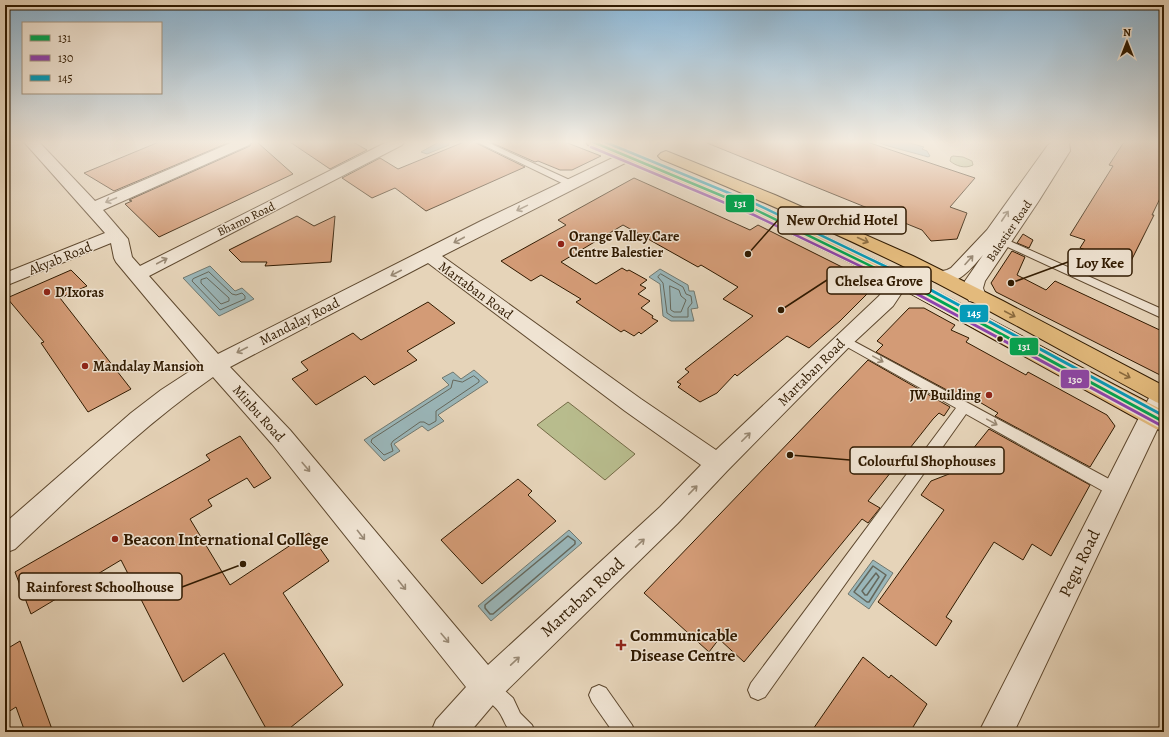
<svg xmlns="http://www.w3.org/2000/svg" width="1169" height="737" viewBox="0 0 1169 737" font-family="Alegreya,serif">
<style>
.green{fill:#b8bc8d;stroke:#746b46}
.water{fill:#9ab6b9;stroke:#70786f}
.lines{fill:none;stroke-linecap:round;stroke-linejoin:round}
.shore-far1{stroke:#65685c;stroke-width:1}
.shore{stroke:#65685c;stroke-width:1.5}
.building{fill:#d39b76;stroke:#301a00}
.lane-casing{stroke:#5e482e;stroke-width:2}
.street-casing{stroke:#5e482e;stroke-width:2}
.primary-casing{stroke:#301a00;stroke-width:2}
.lane{fill:#efe3d2;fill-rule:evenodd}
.street{fill:#efe3d2;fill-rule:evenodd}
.primary{fill:#e3ba7c;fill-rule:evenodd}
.bus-1-far1-casing{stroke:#efe3d2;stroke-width:5}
.bus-1-casing{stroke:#efe3d2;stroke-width:6}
.bus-2-far1-casing{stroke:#efe3d2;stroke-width:5}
.bus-2-casing{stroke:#efe3d2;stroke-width:6}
.bus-3-far1-casing{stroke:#efe3d2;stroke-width:5}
.bus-3-casing{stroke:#efe3d2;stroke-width:6}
.bus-1-far1{stroke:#00a651;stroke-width:2.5}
.bus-1{stroke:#00a651;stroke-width:3}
.bus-2-far1{stroke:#8e44ad;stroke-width:2.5}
.bus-2{stroke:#8e44ad;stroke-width:3}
.bus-3-far1{stroke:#059bb9;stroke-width:2.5}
.bus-3{stroke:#059bb9;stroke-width:3}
.oneway{stroke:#998974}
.oneway2{stroke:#8a6a3e}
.poi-dot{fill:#8f2418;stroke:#efe3d2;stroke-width:1.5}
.bus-dot{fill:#301a00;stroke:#efe3d2;stroke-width:1.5}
.labels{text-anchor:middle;stroke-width:3;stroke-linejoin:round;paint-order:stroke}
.far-street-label{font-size:12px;fill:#301a00;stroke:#efe3d2}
.poi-label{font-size:14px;font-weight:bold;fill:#301a00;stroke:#efe3d2;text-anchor:start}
.street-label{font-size:14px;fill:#301a00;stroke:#efe3d2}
.near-poi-label{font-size:17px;font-weight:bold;fill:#301a00;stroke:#efe3d2;text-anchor:start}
.near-street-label{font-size:17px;fill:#301a00;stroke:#efe3d2}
.leader{fill:none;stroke:#301a00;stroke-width:1.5}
.callout-dot{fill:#301a00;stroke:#efe3d2;stroke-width:1.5}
.callout{fill:#efe3d2;stroke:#301a00;stroke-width:1.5}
.callout-label{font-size:15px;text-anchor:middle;font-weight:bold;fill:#301a00}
.line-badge{stroke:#efe3d2;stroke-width:1.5}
.badge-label{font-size:11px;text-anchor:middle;font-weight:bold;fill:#fff}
</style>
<rect width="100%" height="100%" fill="#e6d4b9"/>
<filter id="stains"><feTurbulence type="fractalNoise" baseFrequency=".005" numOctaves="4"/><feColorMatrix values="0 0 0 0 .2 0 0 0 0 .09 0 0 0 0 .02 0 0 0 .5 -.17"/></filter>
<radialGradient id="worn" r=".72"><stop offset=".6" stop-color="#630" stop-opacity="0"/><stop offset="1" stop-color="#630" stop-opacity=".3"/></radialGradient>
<g class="green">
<path d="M953 156 963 157 972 161 973 165C965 169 956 166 950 161L951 157Z"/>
<path d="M568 402 635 454 605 480 537 425Z"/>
</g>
<g class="water">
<path d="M439 142 449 143V145L427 154 421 152Z"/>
<path d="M878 142H906L924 147 922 149 927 151 930 156 928 157C919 154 881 145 878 142Z"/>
<path d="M210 266 235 291 242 288 254 299 219 316 183 278Z"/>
<path d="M660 269 688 285 689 291H694L698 308 691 309 694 321H671L663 316 660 284 649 277Z"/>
<path d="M474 370 488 382 438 415 444 421 428 431 422 426 394 444 400 451 384 461 364 440 449 385 442 378 453 372 461 379Z"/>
<path d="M569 530 582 543 491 621 478 606Z"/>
<path d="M873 560 893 573 869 609 848 594Z"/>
</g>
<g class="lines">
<g class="shore-far1">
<path d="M209 272 232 294 236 295 242 293 245 296V299L220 310 192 281 193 279Z"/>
<path d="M661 274 683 287 686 294 691 296 692 303 688 308V317H673L667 313 663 283 658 277Z"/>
<path d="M207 278 229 298V301L221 304 201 283V280Z"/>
<path d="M670 286 679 290 681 296 686 300 681 312H674L671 310Z"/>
<path d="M474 376 479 380V382L436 411V421L429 425 424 422H420L393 441 391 444 393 451 384 455 371 442 372 439 451 388 453 380 462 382Z"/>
</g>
<g class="shore">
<path d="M568 536 575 541V544L493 614H490L485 608V605Z"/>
<path d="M873 566 886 575 869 602H867L854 592Z"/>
<path d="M876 573 879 577 867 595H865L862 591Z"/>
</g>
</g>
<g class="building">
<path d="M159 142H230L114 191 84 173Z"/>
<path d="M252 142H257L293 174 159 237 125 204 132 201 129 200 250 146Z"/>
<path d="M290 142H353L367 150 330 169Z"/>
<path d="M464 142H476V143L525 167 426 211 395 188 372 198 342 178 380 158 398 169Z"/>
<path d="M490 142H565L601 156 572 170H560L538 161 535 162Z"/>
<path d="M707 142H867L975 178 950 207 967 213 957 239 931 241 922 230 707 143Z"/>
<path d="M1124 142H1164V190L1152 215H1154L1127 269 1096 257 1098 254 1080 248 1085 240 1070 235 1113 166 1109 165Z"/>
<path d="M634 178 750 230 758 225 868 280 873 288 840 321 809 348 787 336 737 376 735 374 717 393 700 402 678 387 681 384 677 382 689 372 685 369 753 316 723 299 738 287 701 265 698 267 623 225 561 262 596 284 622 268 627 271 629 270 647 280 640 285 646 288 638 294 650 301 641 308 653 316 652 318 658 321 641 334 639 332 634 336 624 330 621 332 576 302 581 299 541 275 531 281 501 261 566 225 558 220Z"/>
<path d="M297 216 314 226 335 216 331 262 265 266 267 262H241L229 250Z"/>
<path d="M1023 234 1033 240 1029 248 1017 243Z"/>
<path d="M1012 251 1025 257 1017 275 1046 290 1055 281 1164 332V377L996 292 991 283Z"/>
<path d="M71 270 87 286 60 298 131 389 88 412 41 343 44 342 7 298Z"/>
<path d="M428 302 455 323 407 351 417 360 374 385 365 376 316 405 292 379 308 370 301 362 353 333 361 340Z"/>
<path d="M909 308H924L955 325 951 330 969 338 966 342 1026 375 1028 372 1107 415 1115 426 1090 467 995 416 998 413 961 391 958 396 876 352 883 345 877 341Z"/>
<path d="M868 360 950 407 944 416 939 413 933 419 868 501 880 508 868 523 862 519 744 662 719 639 709 652 644 593Z"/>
<path d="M989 429 1090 485 1051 556 1032 544 1023 560 994 542 946 617 952 621 936 646 878 602 944 510 921 495 931 481 949 474 968 448 972 450Z"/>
<path d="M240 436 271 478 254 488 247 478 208 500 212 506 190 519 230 585 309 533 329 561 283 593 343 685 285 732H268L224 653 183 682 121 560 31 614 15 572 210 460 206 455Z"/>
<path d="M518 479 532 491 528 495 556 521 482 584 441 540Z"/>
<path d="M20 641 53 732H25L16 707 5 714V650Z"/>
<path d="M863 657 889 678 891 675 927 704 910 732H811Z"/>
</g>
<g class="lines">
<g class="lane-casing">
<g id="lane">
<path d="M477 142H487L574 182 576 184 571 187 568 186Z"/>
<path d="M1003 238 1164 310V319L999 243 998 241 999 239Z"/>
<path d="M844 336 1120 485 1123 490 1120 495 1115 497 1110 495 966 414 765 697 758 700 751 697 748 690 751 683 956 408 840 343 838 340 840 337Z"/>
<path d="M487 679 494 681 513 698 520 713 532 725 535 732H511C505 726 504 719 499 712 493 703 482 699 478 688L480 681Z"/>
<path d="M599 685 606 688 632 725 635 732H613L592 702 589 695 592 688Z"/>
</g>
</g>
<g class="street-casing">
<g id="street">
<path d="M24 142H39L95 201 233 142H251L249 145 103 210 128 239 132 257 140 266 387 142H404L402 145 149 276 218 354 481 221 623 153 628 151 633 153 636 156 633 159 442 256 641 399 716 450 879 296 885 288V277L888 273 895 271 902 273 905 277V288L893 306 851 345 727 471 678 523 498 699 470 732H431L436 720 466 687 272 444 213 377C141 427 79 489 15 549L5 553V523L131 413 161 390 201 364 116 262 114 258 111 243 5 286V273L105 233ZM428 263 625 411 701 465 660 507 488 665 290 430 230 367Z"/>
<path d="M1053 142H1069L1070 151 1038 202 985 281 983 288 986 296 983 301 976 302 969 301 963 288 965 281 983 255C969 271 957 288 933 281L930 277 933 273 947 270 951 268 987 230 1048 145Z"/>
<path d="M1162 385 1164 386V415L1014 732H979L1151 394 1154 388Z"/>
</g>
</g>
<g class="primary-casing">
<g id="primary">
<path d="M586 142H605L762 206 902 273 1164 411V431L1156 429 888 281 750 214 588 145Z"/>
<path d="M666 151 775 195 913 256 1003 301 1164 386V405L1156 402C1082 362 1008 320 933 281 844 236 753 197 661 159L658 156 661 153Z"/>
</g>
</g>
<use href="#lane" class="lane"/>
<use href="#street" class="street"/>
<use href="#primary" class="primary"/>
<g class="bus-1-far1-casing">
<path id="bus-1-far1" d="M593 142 756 210 918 289"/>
</g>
<g class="bus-1-casing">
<path id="bus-1" d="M916 288 1164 422"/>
</g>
<g class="bus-2-far1-casing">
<path id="bus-2-far1" d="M591 147 754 215 908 289"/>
</g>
<g class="bus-2-casing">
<path id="bus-2" d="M906 288 1162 426"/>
</g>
<g class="bus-3-far1-casing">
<path id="bus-3-far1" d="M605 142 758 205 897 272 929 289"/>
</g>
<g class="bus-3-casing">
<path id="bus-3" d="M927 288 1164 416"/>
</g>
<use href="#bus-1-far1" class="bus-1-far1"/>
<use href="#bus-1" class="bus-1"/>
<use href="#bus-2-far1" class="bus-2-far1"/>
<use href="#bus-2" class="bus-2"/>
<use href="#bus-3-far1" class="bus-3-far1"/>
<use href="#bus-3" class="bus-3"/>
</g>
<defs><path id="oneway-shaft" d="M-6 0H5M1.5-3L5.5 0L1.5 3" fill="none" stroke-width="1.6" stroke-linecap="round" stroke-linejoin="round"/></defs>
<g class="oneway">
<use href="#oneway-shaft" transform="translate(111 200) rotate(157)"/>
<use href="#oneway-shaft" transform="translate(522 208) rotate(154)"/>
<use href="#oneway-shaft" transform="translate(1005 216) rotate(-56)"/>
<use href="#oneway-shaft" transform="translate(459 240) rotate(152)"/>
<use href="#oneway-shaft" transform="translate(969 260) rotate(-48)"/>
<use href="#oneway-shaft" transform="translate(162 261) rotate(-28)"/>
<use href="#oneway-shaft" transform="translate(396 273) rotate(153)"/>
<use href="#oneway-shaft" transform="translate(242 350) rotate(153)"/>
<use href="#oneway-shaft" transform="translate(878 359) rotate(29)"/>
<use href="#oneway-shaft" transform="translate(992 422) rotate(29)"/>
<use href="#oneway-shaft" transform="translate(746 437) rotate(-45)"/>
<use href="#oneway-shaft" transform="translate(306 467) rotate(50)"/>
<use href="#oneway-shaft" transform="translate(693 490) rotate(-46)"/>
<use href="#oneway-shaft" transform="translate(361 535) rotate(52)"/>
<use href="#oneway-shaft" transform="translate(640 543) rotate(-43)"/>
<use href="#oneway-shaft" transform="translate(402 585) rotate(51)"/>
<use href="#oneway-shaft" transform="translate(445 638) rotate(50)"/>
<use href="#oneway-shaft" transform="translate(515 661) rotate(-43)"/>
</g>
<g class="oneway2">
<use href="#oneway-shaft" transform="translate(863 240) rotate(24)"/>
<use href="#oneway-shaft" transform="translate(1010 314) rotate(28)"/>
<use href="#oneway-shaft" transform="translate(1125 375) rotate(28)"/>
</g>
<linearGradient id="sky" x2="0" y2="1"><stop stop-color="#89b5d5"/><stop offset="0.58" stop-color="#f4ece0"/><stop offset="1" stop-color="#f4ece0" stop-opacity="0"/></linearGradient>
<rect width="1169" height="245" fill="url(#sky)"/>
<g class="poi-dot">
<circle cx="561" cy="244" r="4"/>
<circle cx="47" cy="292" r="4"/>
<circle cx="85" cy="366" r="4"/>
<circle cx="989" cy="395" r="4"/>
<circle cx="115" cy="539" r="4"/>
<path d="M619 639h4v4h4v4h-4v4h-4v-4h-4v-4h4z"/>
</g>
<circle class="bus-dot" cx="1000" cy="339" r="3.5"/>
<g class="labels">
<g class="far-street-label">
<text transform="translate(246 219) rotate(-26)" y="4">Bhamo Road</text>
<text transform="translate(1009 231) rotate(-56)" y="4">Balestier Road</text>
</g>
<g class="poi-label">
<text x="569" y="241">Orange Valley Care<tspan x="569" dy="16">Centre Balestier</tspan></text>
<text x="55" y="297">D'Ixoras</text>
<text x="93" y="371">Mandalay Mansion</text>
<text x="981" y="400" text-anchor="end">JW Building</text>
</g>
<g class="street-label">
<text transform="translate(60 258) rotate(-22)" y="5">Akyab Road</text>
<text transform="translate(476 290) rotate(36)" y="5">Martaban Road</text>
<text transform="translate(299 321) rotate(-27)" y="5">Mandalay Road</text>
<text transform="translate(811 372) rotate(-45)" y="5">Martaban Road</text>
<text transform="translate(259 413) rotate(48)" y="5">Minbu Road</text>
</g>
<g class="near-poi-label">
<text x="123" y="545">Beacon International College</text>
<text x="630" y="641">Communicable<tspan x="630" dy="20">Disease Centre</tspan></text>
</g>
<g class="near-street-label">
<text transform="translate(1079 563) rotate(-64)" y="6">Pegu Road</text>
<text transform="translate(582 597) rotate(-43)" y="6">Martaban Road</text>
</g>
</g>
<path class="leader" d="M748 254L778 220M1011 283L1068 262M781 310L827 280M790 455L850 460M243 564L182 587"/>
<g class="callout-dot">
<circle cx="748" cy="254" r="4"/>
<circle cx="1011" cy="283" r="4"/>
<circle cx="781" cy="310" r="4"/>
<circle cx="790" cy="455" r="4"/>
<circle cx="243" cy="564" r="4"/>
</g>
<g class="callout">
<rect x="778" y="207" width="128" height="27" rx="4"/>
<rect x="1068" y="249" width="64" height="27" rx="4"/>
<rect x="827" y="267" width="104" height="27" rx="4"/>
<rect x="850" y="447" width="154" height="27" rx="4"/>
<rect x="19" y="573" width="163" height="27" rx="4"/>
</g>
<g class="callout-label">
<text x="842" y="225">New Orchid Hotel</text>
<text x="1100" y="268">Loy Kee</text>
<text x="879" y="286">Chelsea Grove</text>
<text x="927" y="466">Colourful Shophouses</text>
<text x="100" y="592">Rainforest Schoolhouse</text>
</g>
<g class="line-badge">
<rect x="725" y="194" width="30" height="19" rx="4" fill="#00a651"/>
<rect x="959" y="304" width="30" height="19" rx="4" fill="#059bb9"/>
<rect x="1009" y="337" width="30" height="19" rx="4" fill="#00a651"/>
<rect x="1060" y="369" width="30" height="20" rx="4" fill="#8e44ad"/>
</g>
<g class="badge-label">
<text x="740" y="207">131</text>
<text x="974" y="317">145</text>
<text x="1024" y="350">131</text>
<text x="1075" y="383">130</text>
</g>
<rect width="1169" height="737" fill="none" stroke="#e6d4b9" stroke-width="20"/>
<rect x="6" y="6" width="1157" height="725" fill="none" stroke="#301a00" stroke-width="2"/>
<rect x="10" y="10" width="1149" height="717" fill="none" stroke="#301a00"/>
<rect x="22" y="22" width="140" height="72" fill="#efe3d2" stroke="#a3937e"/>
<rect x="30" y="35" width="20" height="6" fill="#00a651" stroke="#a3937e"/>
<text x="58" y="42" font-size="12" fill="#301a00">131</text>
<rect x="30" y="55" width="20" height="6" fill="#8e44ad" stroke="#a3937e"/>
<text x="58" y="62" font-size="12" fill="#301a00">130</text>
<rect x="30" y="75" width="20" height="6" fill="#059bb9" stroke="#a3937e"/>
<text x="58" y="82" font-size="12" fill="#301a00">145</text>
<g transform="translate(1127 42)" stroke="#efe3d2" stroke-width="3" paint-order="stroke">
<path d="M0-3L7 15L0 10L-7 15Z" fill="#301a00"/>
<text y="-6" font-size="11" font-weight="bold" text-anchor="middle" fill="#301a00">N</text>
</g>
<rect width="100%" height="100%" filter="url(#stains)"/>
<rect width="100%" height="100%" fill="url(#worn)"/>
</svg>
